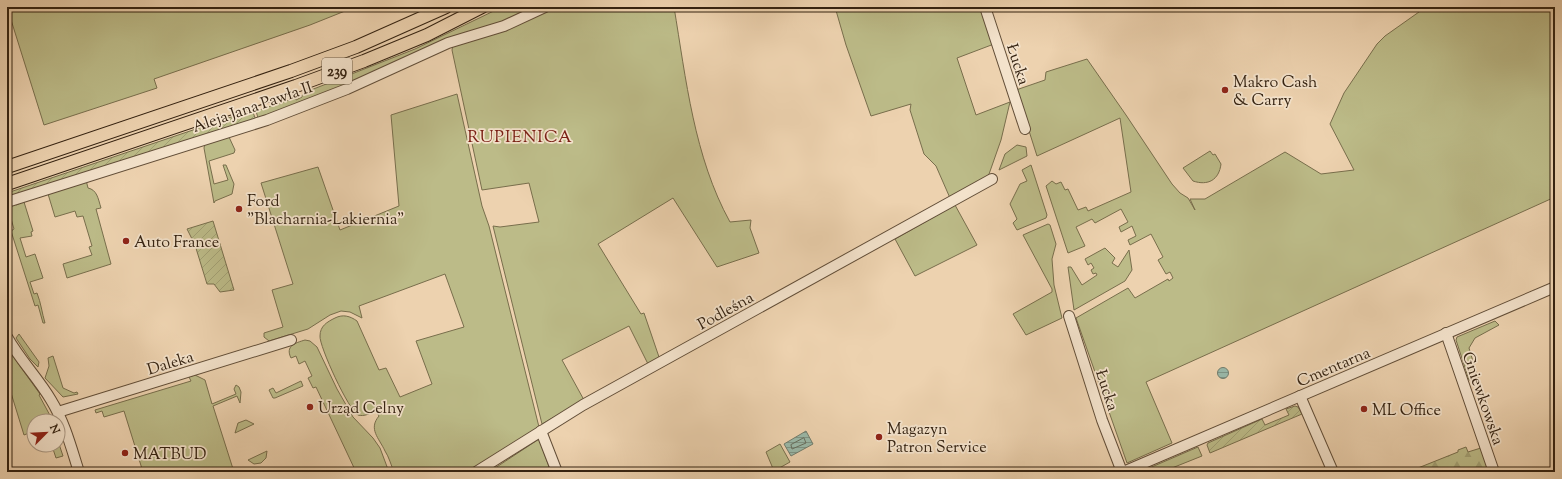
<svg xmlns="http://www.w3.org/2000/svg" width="1562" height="479" viewBox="0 0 1562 479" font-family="'Sorts Mill Goudy',serif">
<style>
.grass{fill:#bcbb88;stroke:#786e4c}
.forest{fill:url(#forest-firs);stroke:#786e4c}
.garden{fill:url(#garden-furrows);stroke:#786e4c}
.water{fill:url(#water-rules);stroke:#717c6c}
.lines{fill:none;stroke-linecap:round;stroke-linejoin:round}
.shore{stroke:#666d5c;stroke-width:1}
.minor-casing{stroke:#624e38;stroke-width:12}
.major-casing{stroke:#342211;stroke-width:14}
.minor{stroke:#f3e2cb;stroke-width:10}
.major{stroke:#edd2af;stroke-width:12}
.poi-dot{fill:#8f2418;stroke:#f3e2cb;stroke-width:1.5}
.labels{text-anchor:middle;stroke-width:3.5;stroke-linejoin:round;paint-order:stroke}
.shield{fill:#f3e2cb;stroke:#6d5c49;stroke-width:1}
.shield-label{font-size:15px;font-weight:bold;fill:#342211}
.street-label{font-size:16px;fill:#342211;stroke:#f3e2cb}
.poi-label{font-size:16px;fill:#342211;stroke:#f3e2cb;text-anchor:start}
.neighbourhood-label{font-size:17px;letter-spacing:1px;fill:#7a1f14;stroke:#f3e2cb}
</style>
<defs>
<pattern id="forest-firs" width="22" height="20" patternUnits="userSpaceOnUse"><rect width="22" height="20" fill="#bcbb88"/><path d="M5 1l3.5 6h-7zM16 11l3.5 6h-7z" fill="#a2a074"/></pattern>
<pattern id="garden-furrows" width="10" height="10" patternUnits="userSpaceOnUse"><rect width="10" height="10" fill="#bcbb88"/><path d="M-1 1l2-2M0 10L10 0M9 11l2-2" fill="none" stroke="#a2a074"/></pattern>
<pattern id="water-rules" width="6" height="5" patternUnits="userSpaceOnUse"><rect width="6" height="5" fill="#99b8a8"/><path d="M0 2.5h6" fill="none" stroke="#7e9587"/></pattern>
</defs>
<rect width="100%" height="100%" fill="#edd2af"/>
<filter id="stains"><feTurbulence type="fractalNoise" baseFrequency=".005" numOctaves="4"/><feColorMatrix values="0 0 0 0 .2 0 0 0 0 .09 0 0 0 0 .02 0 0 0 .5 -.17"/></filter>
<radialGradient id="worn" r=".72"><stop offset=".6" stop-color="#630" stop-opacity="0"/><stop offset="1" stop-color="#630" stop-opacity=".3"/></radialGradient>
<g class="grass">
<path d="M7 7H355L310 25 154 79 157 88 44 125Z"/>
<path d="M502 7H539L343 87 258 118 256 111 295 98 296 100 302 97V95L312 92 311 90 415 49Z"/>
<path d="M550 7H674C686 79 694 157 730 222L751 220 750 228 759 253 717 267 673 198 598 244 641 314 644 313 659 357 649 366 629 326 562 360 584 400 542 424 493 226 500 227 539 222 529 183 482 190 452 50 453 45 539 14Z"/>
<path d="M835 7H982L994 44 957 58 976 115 1010 102 1001 140 988 177 950 198 936 166 924 154 910 110 911 104 871 116 846 45Z"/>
<path d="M1426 7H1555V197L1146 382 1172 443 1127 463 1076 318 1128 288 1135 298 1168 279 1169 281 1173 278 1170 272 1166 274 1158 260 1163 257 1151 234 1130 245 1128 240 1136 236 1132 226 1121 232 1119 227 1128 222 1121 209 1095 223 1092 219 1076 227 1085 246 1068 253 1046 186 1052 181 1056 184 1061 182 1065 190 1068 189 1078 210 1086 207 1088 211 1131 192 1120 118 1037 156 1016 90 1045 80 1046 72 1087 59 1126 115 1172 184 1180 193 1188 198 1195 210 1190 199H1205L1285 152 1321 174 1354 170 1330 124 1344 93 1377 44 1385 36Z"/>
<path d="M457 94 482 206 489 226 539 427 467 472H394C391 465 389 457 385 451 379 438 368 429 379 416L376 411C371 413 364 417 358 415 349 411 319 346 320 336 320 326 327 322 335 318 343 314 350 316 357 321L379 370 386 368 400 397 432 384 416 341 464 327 445 274 359 306 362 318 350 312 341 311 330 315 308 329 269 341 264 337V333L283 327 272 290 293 284 261 183 318 167 340 230 399 206 391 115Z"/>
<path d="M229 137 235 150 234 153 209 161 214 184 228 180 223 165H226L234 184 232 194 215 201 214 203 204 148 205 143Z"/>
<path d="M1017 145 1026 147 1027 156 999 170 1005 154Z"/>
<path d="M1210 151 1213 155 1215 154 1221 164C1219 180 1208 186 1193 181L1183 168Z"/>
<path d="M1031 165 1047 215 1046 218 1017 230 1013 223 1017 219 1010 204 1020 184 1027 181 1022 170Z"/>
<path d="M86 180 88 188C97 190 98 198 101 208L96 209 111 264 67 278 63 264 92 255 89 247 92 246 83 216 77 217 75 211 55 217 48 194Z"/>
<path d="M21 202H24L33 231 31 232 32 236 20 238 26 257 35 254 43 278 30 282 34 294 37 293C41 303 42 313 45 323H43L38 305 35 306 11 231 14 229 7 205 14 203 16 205 21 203Z"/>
<path d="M955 205 977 245 915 276 895 239Z"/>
<path d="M1048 224 1050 225 1056 244 1052 259 1054 285 1062 318 1026 335 1013 314 1052 292V289L1023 235Z"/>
<path d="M1105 248 1115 258 1112 263 1118 267 1129 250 1132 270 1125 281 1074 310 1068 267H1071L1082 285 1097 275 1096 273 1093 274 1091 270 1094 268 1091 263 1088 265 1085 259Z"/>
<path d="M1495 321 1499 325 1475 338 1469 348 1478 378 1469 380 1456 340 1457 337Z"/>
<path d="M19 334 39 362 38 367 30 359 16 338Z"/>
<path d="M305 340 310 341 317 347 337 389 353 417 373 438 380 448 389 472H356L316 387 313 388 308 378 312 376 305 361 299 364 296 356 291 358C285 346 295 343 305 340Z"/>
<path d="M7 348 40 394 39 395 53 421H34V431L24 435 7 380Z"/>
<path d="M53 356 63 388 74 393 77 392 78 394 63 397 45 378 49 366 48 358Z"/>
<path d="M195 375 205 380 212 404 236 394 234 389 236 385 239 387 241 392 240 403 237 396 213 406 234 472H143L124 411 104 417 102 411 96 413 95 410 191 381 189 377Z"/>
<path d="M301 381 303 386 275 398H273L269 390 273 388 276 393Z"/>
<path d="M246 420 254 424 235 433 238 423Z"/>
<path d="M539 439 551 472H489Z"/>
<path d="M59 444 63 456 56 458 52 446Z"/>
<path d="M780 444 790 462 774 471 766 452Z"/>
<path d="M1198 447 1202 456 1162 472H1140Z"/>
<path d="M267 451 266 458 261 463 254 464 248 460Z"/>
</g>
<path class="forest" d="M1466 447 1468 452 1484 447 1494 472H1408L1458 452V450Z"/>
<g class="garden">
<path d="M252 110 256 120 7 200V193Z"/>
<path d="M213 221 234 290 220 292 214 284H207L195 245 187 229Z"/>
<path d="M1295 406 1298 407 1302 414 1210 453 1207 445 1208 443 1262 419 1265 425 1289 415 1286 409Z"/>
</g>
<g class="water">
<circle cx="1223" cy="373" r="5.5"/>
<path d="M806 431 813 444 791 456 784 444Z"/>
</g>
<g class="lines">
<path class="shore" d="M804 438 806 443 792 449 791 445Z"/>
<g class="minor-casing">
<g id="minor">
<path d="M985 7 1025 129"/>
<path d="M7 202 267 120 347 89 448 43 504 26 545 7"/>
<path d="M1069 316 1102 420 1122 472"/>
<path d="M1446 333 1494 472"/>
<path d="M7 337C20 360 38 378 51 400 65 423 71 447 79 472"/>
<path d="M1300 396 1333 472"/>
<path d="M58 412 291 340"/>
<path d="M541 431 557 472"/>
<path d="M476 472 583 405 992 179"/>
<path d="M1123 472 1555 287"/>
</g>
</g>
<g class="major-casing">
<g id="major">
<path d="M7 167 291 71 356 47 446 7"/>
<path d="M7 184 296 86 364 61 427 35 482 7"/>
</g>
</g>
<use href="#minor" class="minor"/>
<use href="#major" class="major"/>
</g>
<g class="poi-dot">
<circle cx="1225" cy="90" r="4"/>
<circle cx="239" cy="209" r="4"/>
<circle cx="126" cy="241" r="4"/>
<circle cx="310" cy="407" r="4"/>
<circle cx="1364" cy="409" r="4"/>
<circle cx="879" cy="437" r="4"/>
<circle cx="125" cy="453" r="4"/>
</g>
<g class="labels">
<rect class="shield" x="322" y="58" width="30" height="26" rx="3"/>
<g class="shield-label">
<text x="337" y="76">239</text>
</g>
<g class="street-label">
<text transform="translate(1019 64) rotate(72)" y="6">Łucka</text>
<text transform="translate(252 106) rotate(-19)" y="6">Aleja Jana Pawła II</text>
<text transform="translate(725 310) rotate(-29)" y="6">Podleśna</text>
<text transform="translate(170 362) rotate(-17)" y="6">Daleka</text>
<text transform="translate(1333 366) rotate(-23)" y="6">Cmentarna</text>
<text transform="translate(1108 390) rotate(72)" y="6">Łucka</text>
<text transform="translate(1484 398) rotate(71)" y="6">Gniewkowska</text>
</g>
<g class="poi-label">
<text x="1233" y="87">Makro Cash<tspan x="1233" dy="18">&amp; Carry</tspan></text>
<text x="247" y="206">Ford<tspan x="247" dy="18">"Blacharnia-Lakiernia"</tspan></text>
<text x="134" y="247">Auto France</text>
<text x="318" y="413">Urząd Celny</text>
<text x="1372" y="415">ML Office</text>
<text x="887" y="434">Magazyn<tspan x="887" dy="18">Patron Service</tspan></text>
<text x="133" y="459">MATBUD</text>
</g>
<g class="neighbourhood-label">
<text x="520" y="142">RUPIENICA</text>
</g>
</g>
<rect width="1562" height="479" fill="none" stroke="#edd2af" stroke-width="24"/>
<rect x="8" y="8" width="1546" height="463" fill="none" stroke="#342211" stroke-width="2"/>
<rect x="12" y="12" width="1538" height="455" fill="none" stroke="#342211"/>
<g transform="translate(46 433) rotate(66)"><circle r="19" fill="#f3e2cb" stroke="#a79581"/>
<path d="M0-3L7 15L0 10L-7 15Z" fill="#8f2418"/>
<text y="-6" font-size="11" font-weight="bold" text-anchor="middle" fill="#342211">N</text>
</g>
<rect width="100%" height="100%" filter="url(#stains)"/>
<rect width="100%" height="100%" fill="url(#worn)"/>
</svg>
